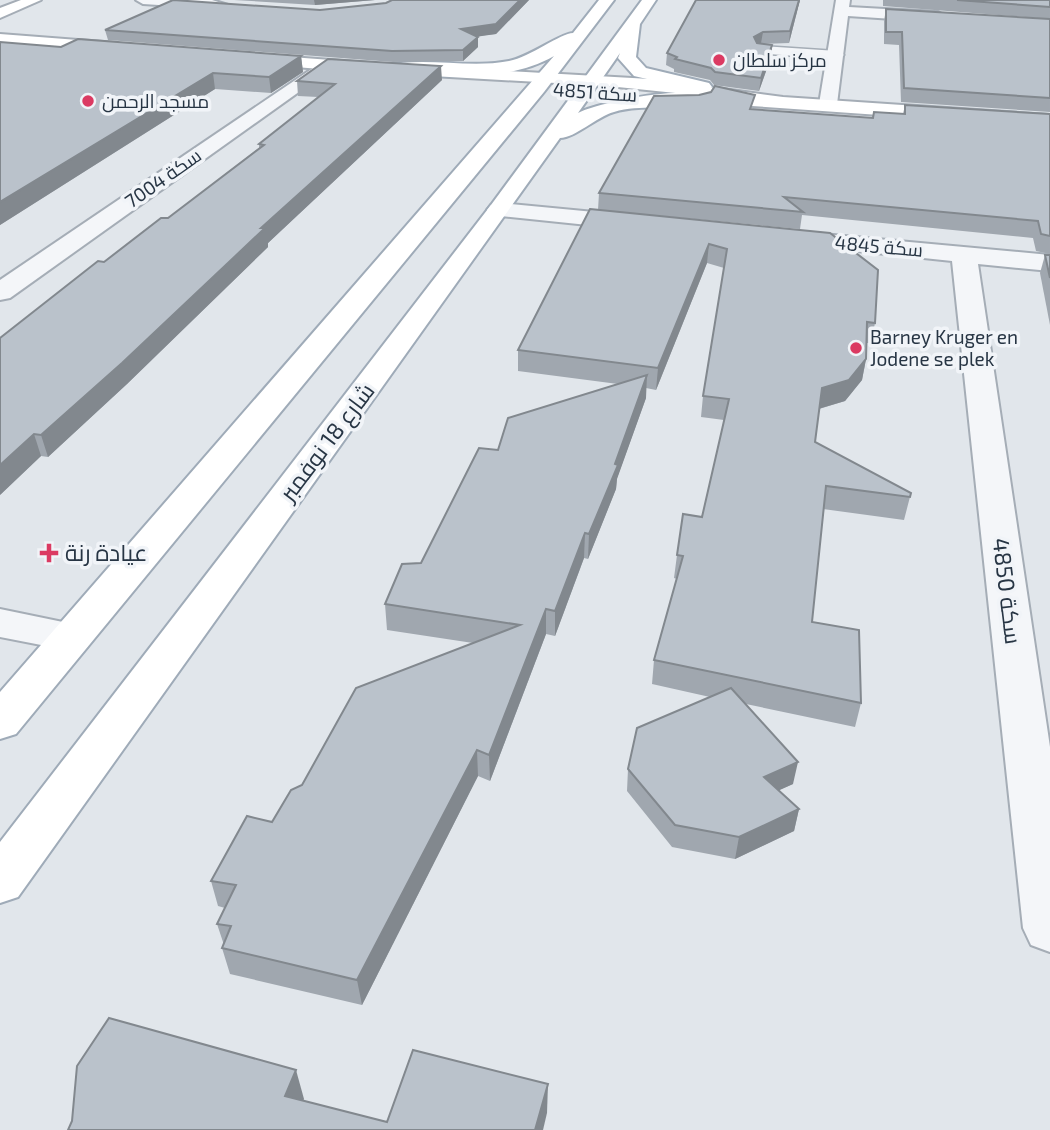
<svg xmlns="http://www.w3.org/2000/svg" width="1050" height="1130" viewBox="0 0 1050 1130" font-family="'Exo 2',Cairo,sans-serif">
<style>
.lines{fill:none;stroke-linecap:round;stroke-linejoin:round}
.lane-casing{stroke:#a5adb6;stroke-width:3}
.street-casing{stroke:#a5adb6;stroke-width:4}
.secondary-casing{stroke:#a5adb6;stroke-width:4}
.primary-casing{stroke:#9fabb8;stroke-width:4}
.lane{fill:#f4f6f9;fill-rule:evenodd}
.street{fill:#f4f6f9;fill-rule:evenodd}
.secondary{fill:#fff;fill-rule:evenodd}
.primary{fill:#fff;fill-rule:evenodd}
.wall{fill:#a0a7af}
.shaded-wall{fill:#82888e}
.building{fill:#bac2cb;stroke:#82888e;stroke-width:2}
.poi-dot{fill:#db3a62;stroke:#f1f4f8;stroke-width:2.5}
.labels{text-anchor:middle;stroke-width:7;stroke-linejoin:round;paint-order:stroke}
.far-poi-label{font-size:19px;fill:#273544;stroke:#f1f4f8;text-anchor:start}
.far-street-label{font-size:19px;fill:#273544;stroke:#f1f4f8}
.street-label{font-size:23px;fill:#273544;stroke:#f1f4f8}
.poi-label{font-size:23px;fill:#273544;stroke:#f1f4f8;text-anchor:start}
</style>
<rect width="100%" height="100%" fill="#e1e6eb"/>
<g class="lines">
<g class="lane-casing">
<path id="lane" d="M761 46 837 51 844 55 837 59 756 53 755 50Z"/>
</g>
<g class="street-casing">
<g id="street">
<path d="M136 0H212L228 5 221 9 143 4Z"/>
<path d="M836 0H850L849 7 938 12 946 17 938 22 848 16 837 104 828 110 819 104Z"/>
<path d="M325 60 334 65 331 69 10 298 0 300V280Z"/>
<path d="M499 203 636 216 644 218 648 223 644 228 636 230 491 215 487 210 491 205Z"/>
<path d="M790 231 1050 255V271L978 264 1050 747V952L1031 945 1023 928 952 261 781 243 778 238 781 233Z"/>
<path d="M0 609 87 627 93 637 87 647 72 651 0 637Z"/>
</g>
</g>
<g class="secondary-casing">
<g id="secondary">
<path d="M21 0H41L0 18V8Z"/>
<path d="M0 34 117 43 125 48 117 53 0 44Z"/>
<path d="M250 54 371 63 380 68 371 73 244 63 241 59 244 55Z"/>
<path d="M438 67 650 79 783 97 1050 115V127L752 106 743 100 608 86 432 76 429 72 432 68Z"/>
</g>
</g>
<g class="primary-casing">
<g id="primary">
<path d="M599 0H614L544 92 16 734 0 739V692L554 56C506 84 443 74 390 75L381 70 384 66C424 56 468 69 509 61 530 57 561 33 573 33Z"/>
<path d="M642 0H656L640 24 636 57 646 68 709 83 712 87 703 92 634 76 618 58 620 53 578 113C599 102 697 82 711 100L709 104C678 112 645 103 614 112 596 117 575 138 560 138L18 897 0 903V842L491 205Z"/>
</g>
</g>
<use href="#lane" class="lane"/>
<use href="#street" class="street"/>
<use href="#secondary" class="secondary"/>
<use href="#primary" class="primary"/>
</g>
<g class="wall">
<path d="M234 0H375L315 5Z"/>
<path d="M392 0H529L496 34 477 36 478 47 463 61 393 62 108 40 105 30 320 10 386 3Z"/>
<path d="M800 0 789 43 761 44 772 45 771 57 759 91 714 85 710 80 674 72V69L666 65 667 53Z"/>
<path d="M883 0H1050V19L883 6Z"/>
<path d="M886 9 1050 19V112L901 102 899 45 884 44V21Z"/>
<path d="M0 42 61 47 301 56 303 72 271 93 215 89 0 225Z"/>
<path d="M442 80 268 243V247L127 384 48 457 41 456 0 495 104 262 168 218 259 148V144L318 97 298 96 297 81Z"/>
<path d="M905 105 1050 114V254L1036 251 1033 238 802 215 800 229 598 210 599 193 753 109 872 118 874 112 903 114Z"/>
<path d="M590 209 830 233 875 323 871 343H867L866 359 862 380 845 401 819 409 815 442 911 493 904 520 823 509 812 622 861 703 855 727 746 704 793 784 779 790 799 809 794 831 735 859 672 847 627 791 628 769 710 697 652 684 654 660 677 579 674 578 677 555 702 517 724 420 701 417 703 396 724 268 707 263 656 390 646 388V398L617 478 616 489 588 559 584 558 555 636 546 634 490 781 478 776 362 1005 230 974 222 948 224 945 217 924 225 908 218 906 211 881 272 822 302 785 473 643 387 630 385 604 421 563 498 450 618 384 518 371V350Z"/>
<path d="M1045 255H1050V325L1040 273Z"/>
</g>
<g class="shaded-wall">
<path d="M314 0H375L315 5Z"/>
<path d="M520 0H529L496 34 461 39V29Z"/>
<path d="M799 0H800L789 43 790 31Z"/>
<path d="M763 32 761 43 753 49 754 37Z"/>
<path d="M478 37V47L463 61V50Z"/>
<path d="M772 45 771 57 759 91 761 78Z"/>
<path d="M301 56 303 72 271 93 269 77Z"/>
<path d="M441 66 442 80 268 243V247L127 384 48 457 41 435 261 228Z"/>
<path d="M213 73 215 89 0 225V202Z"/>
<path d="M709 244 707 263 656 390 658 368Z"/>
<path d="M866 359 862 380 845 401 818 409 822 388Z"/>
<path d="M647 375 646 398 617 479 616 489 588 559 589 534Z"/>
<path d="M34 434 41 456 0 495V465Z"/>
<path d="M585 533 584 558 555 636V611Z"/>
<path d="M546 609V634L490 781 489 755Z"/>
<path d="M477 750 478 776 362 1005 357 980Z"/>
<path d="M798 762 793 784 760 799 764 777Z"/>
<path d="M799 809 794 831 735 859 739 837Z"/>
<path d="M296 1070 304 1099 293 1124 285 1096Z"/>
<path d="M548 1084 547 1113 543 1130H535Z"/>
</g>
<g class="building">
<path d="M173 0 320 10 386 3 392 0H520L496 24 461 29 478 37 463 50 392 51 105 30Z"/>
<path d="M696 0H799L790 31 763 32 754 37 757 43 772 45 761 78 715 72 711 68 675 59 677 57 667 53Z"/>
<path d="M957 0H1050V7Z"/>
<path d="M886 9 1050 19V98L904 88 902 32H886Z"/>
<path d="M78 39 301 56 269 77 213 73 0 202V42L61 47Z"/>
<path d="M328 59 441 66 261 228H265L122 363 41 435 34 434 0 465V338L98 261 104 262 161 218H168L264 145 259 144 335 84 297 81Z"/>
<path d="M715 86 755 95 750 109 873 118 874 112 905 114V105L1050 114V236L1041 234 1038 221 784 197 803 212 599 193 654 96 699 95 711 92Z"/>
<path d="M590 209 830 233 878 270 875 323 867 322 866 359 849 380 822 388 815 442 911 493 910 497 826 486 812 622 859 630 861 703 654 660 683 556 677 555 683 514 702 517 729 399 703 396 727 249 709 244 658 368 518 350Z"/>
<path d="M1045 255H1050V278Z"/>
<path d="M647 375 615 464 618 465 589 534 585 533 555 611 546 609 489 755 477 750 357 980 222 948 231 926 217 924 236 885 211 881 247 816 272 822 291 790 302 785 356 688 520 625 385 604 402 564 421 563 479 448 498 450 508 418Z"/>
<path d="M731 688 798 762 764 777 799 809 739 837 675 825 628 769 637 728Z"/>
<path d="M109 1018 296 1070 285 1096 387 1122 413 1050 548 1084 535 1130H68L72 1121 77 1066Z"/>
</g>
<g class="poi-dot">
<circle cx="719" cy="60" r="7"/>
<circle cx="88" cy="101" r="7"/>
<circle cx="856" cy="348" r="7"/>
<path d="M45.5 542.5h7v7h7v7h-7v7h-7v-7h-7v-7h7z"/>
</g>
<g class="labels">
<g class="far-poi-label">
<text x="733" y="67">مركز سلطان</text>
<text x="102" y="108">مسجد الرحمن</text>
<text x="870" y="344">Barney Kruger en<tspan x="870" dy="22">Jodene se plek</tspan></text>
</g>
<g class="far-street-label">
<text transform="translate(595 92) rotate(4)" y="7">سكة 4851</text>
<text transform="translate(163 178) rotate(-35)" y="7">سكة 7004</text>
<text transform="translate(879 246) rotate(5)" y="7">سكة 4845</text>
</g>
<g class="street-label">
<text transform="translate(327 442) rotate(-53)" y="8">شارع 18 نوفمبر</text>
<text transform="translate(1007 591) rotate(83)" y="8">سكة 4850</text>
</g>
<g class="poi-label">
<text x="65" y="561">عيادة رنة</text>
</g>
</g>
</svg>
